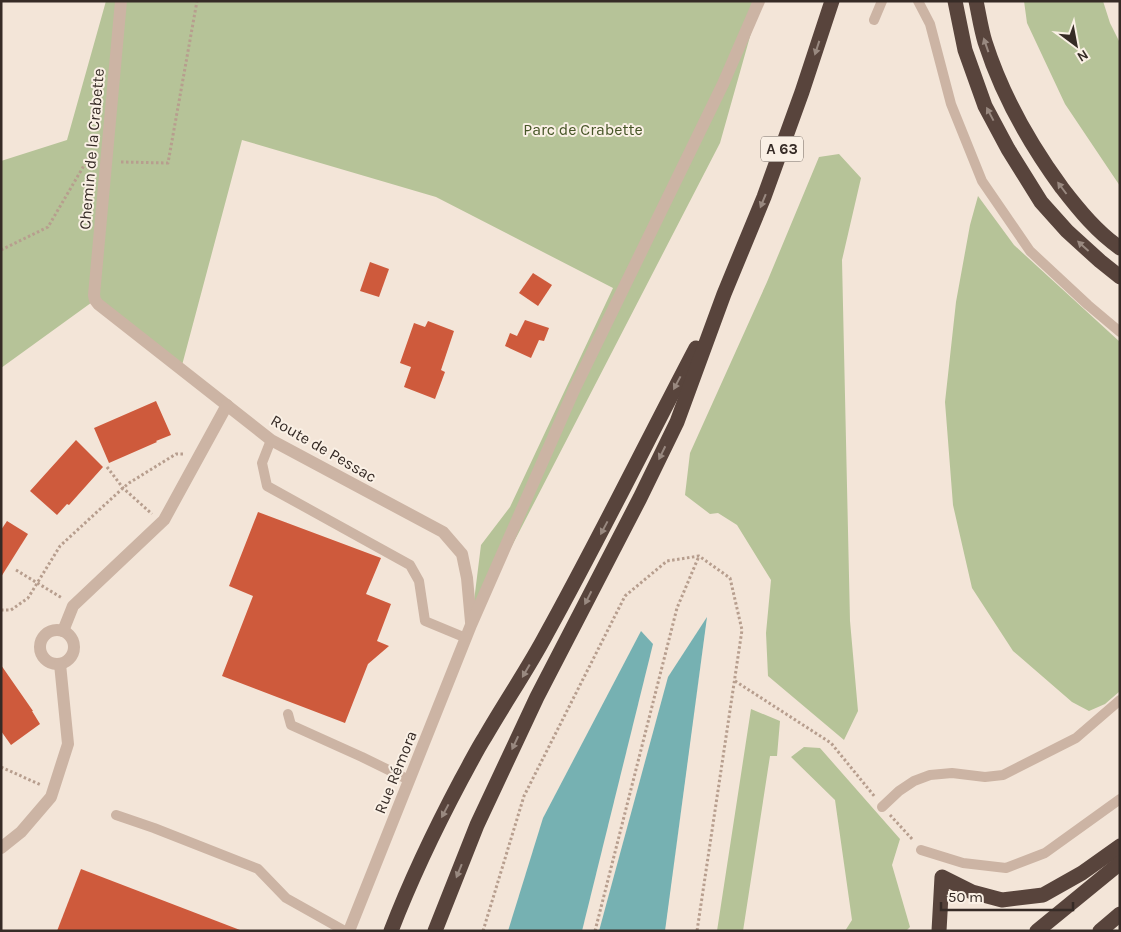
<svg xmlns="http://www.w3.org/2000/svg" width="1121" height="932" viewBox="0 0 1121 932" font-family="Karla,sans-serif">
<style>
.green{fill:#b6c398}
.water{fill:#76b1b2}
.building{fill:#ce5a3c}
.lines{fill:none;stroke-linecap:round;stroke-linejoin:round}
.path{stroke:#b79e8e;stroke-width:3;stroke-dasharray:2.5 2.5;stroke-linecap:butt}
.lane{stroke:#ccb4a4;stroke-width:10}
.street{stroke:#ccb4a4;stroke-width:12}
.highway{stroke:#58443c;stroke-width:15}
.oneway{fill:#998980}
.labels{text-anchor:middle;stroke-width:4;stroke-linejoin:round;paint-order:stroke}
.shield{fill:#faf0e5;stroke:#71665f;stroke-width:1}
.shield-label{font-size:15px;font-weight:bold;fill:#362b26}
.park-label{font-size:16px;fill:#475628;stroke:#faf0e5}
.street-label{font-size:16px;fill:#362b26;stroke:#faf0e5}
</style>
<rect width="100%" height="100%" fill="#f3e5d8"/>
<g class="green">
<path d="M106 1H760L720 143 471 625 481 545 510 507 613 288 436 197 242 140 181 369 95 300 1 368V161L67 140Z"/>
<path d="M1024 1H1103L1110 23 1120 43V186L1065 104 1027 23Z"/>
<path d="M839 154 861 178 842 260 850 621 858 711 844 740 768 676 766 633 771 580 737 525 718 513 710 514 685 495 690 453 767 282 819 157Z"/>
<path d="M978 196 1014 245 1120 342V691L1105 704 1089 711 1072 702 1013 651 972 588 953 505 945 402 956 302 970 225Z"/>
<path d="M751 709 780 721 777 756H770L743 931H717Z"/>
<path d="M804 747 820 748 900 839 892 865 910 927 906 931H845L852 920 835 800 791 757Z"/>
</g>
<g class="water">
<path d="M707 617 665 931H599L668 677Z"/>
<path d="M641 631 653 644 582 931H508L543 818Z"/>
</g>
<g class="building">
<path d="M370 262 389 269 379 297 360 291Z"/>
<path d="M533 273 552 285 538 306 519 293Z"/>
<path d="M525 320 549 328 544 341 539 340 531 358 505 346 510 333 517 336Z"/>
<path d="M428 321 454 331 441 370 445 372 435 399 404 387 411 367 400 363 414 323 425 327Z"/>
<path d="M156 401 171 435 156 441 157 442 109 463 94 428Z"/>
<path d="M76 440 103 467 69 505 67 504 57 515 30 491Z"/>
<path d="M258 512 381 558 366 594 391 604 377 641 389 646 368 664 345 723 222 676 253 596 229 586Z"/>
<path d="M7 521 28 534 1 577V530Z"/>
<path d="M1 665 33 711H32L40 724 11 745 1 731Z"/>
<path d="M81 869 240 930V931H57Z"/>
</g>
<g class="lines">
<g class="path">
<path d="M121 162 168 163 197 1"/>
<path d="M1 250 48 227 86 162H92"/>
<path d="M107 467 123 488 152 514"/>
<path d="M16 570 62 598"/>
<path d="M1 610H11L28 598 60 546 123 488 129 483 176 454H185"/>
<path d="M735 681 831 743 875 797"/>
<path d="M1 767 41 785"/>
<path d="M890 815 913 840"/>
<path d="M483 931 524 796 625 596 667 561 699 556 730 578 742 630 697 931"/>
<path d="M595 931 677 608 699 556"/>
</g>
<g class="lane">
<path d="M918 1 930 24 951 104 982 181 1030 251 1088 305 1120 332"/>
<path d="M874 20 882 1"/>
<path d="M271 440 262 463 267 486 410 565 419 581 425 621 466 638"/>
<path d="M288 714 291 725 362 757 409 780"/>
<path d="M882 807 899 791 914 781 930 775 952 773 985 777 1003 775 1076 738 1120 700"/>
<path d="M116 815 154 828 258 869 286 898 345 931"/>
<path d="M921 850 963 863 1006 868 1045 853 1120 799"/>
</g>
<g class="street">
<path d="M121 1 94 295 95 300 98 304 271 440 443 532 462 554 467 578 471 622"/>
<circle cx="57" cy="647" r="17"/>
<path d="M63 631 73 606 164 520 227 405"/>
<path d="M1 848 21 832 51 797 68 744 60 664"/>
<path d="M349 931 471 625 574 390 723 84 759 1"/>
</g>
<g class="highway">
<path d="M955 1 965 50 985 106 1008 149 1041 202 1067 231 1100 261 1120 277"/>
<path d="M976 1C979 15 981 29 985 42 1002 95 1029 143 1062 188 1079 210 1097 232 1120 248"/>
<path d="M391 931C411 879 435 829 461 780 469 766 476 751 485 737 505 702 528 669 547 633 599 539 646 443 696 348"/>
<path d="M435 931 477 825 537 697 640 498 677 422 724 294 764 197 802 92 832 1"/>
<path d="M939 931 942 877 972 892 1002 900 1043 895 1082 873 1120 846"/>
<path d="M1037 931 1120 863"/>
<path d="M1100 931 1120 914"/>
</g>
</g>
<defs><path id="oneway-solid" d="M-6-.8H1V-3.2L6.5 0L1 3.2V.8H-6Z" transform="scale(1.25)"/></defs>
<g class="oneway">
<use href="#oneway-solid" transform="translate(986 45) rotate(-109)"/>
<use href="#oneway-solid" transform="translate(817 48) rotate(108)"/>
<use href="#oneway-solid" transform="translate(990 114) rotate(-118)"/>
<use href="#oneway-solid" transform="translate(1062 188) rotate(-127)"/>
<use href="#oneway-solid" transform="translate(763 201) rotate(112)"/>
<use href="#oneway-solid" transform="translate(1083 246) rotate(-138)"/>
<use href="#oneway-solid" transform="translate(677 383) rotate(118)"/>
<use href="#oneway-solid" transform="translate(662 453) rotate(116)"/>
<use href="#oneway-solid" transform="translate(604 528) rotate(118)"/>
<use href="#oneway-solid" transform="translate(588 598) rotate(117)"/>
<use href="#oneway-solid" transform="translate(526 671) rotate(120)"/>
<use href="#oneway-solid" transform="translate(515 743) rotate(115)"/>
<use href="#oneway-solid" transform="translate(445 811) rotate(118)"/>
<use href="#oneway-solid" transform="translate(459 871) rotate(112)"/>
</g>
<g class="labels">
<rect class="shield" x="761" y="136.5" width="42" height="25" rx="4"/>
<g class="shield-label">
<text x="782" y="154">A 63</text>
</g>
<g class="park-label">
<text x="583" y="135">Parc de Crabette</text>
</g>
<g class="street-label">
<text transform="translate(91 149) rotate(-85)" y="6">Chemin de la Crabette</text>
<text transform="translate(324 448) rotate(30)" y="6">Route de Pessac</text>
<text transform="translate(395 772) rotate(-68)" y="6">Rue Rémora</text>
</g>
</g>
<rect width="1121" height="932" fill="none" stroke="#362b26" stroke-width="5"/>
<g transform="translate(1076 45) rotate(148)" stroke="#faf0e5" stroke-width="4" paint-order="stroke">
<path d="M0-4L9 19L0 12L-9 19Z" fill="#362b26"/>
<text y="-8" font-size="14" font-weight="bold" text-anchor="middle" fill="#362b26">N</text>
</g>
<path d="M941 902v8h132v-8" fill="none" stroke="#362b26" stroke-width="2.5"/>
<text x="948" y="902" font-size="15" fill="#362b26" stroke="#faf0e5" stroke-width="4" paint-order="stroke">50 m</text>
</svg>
